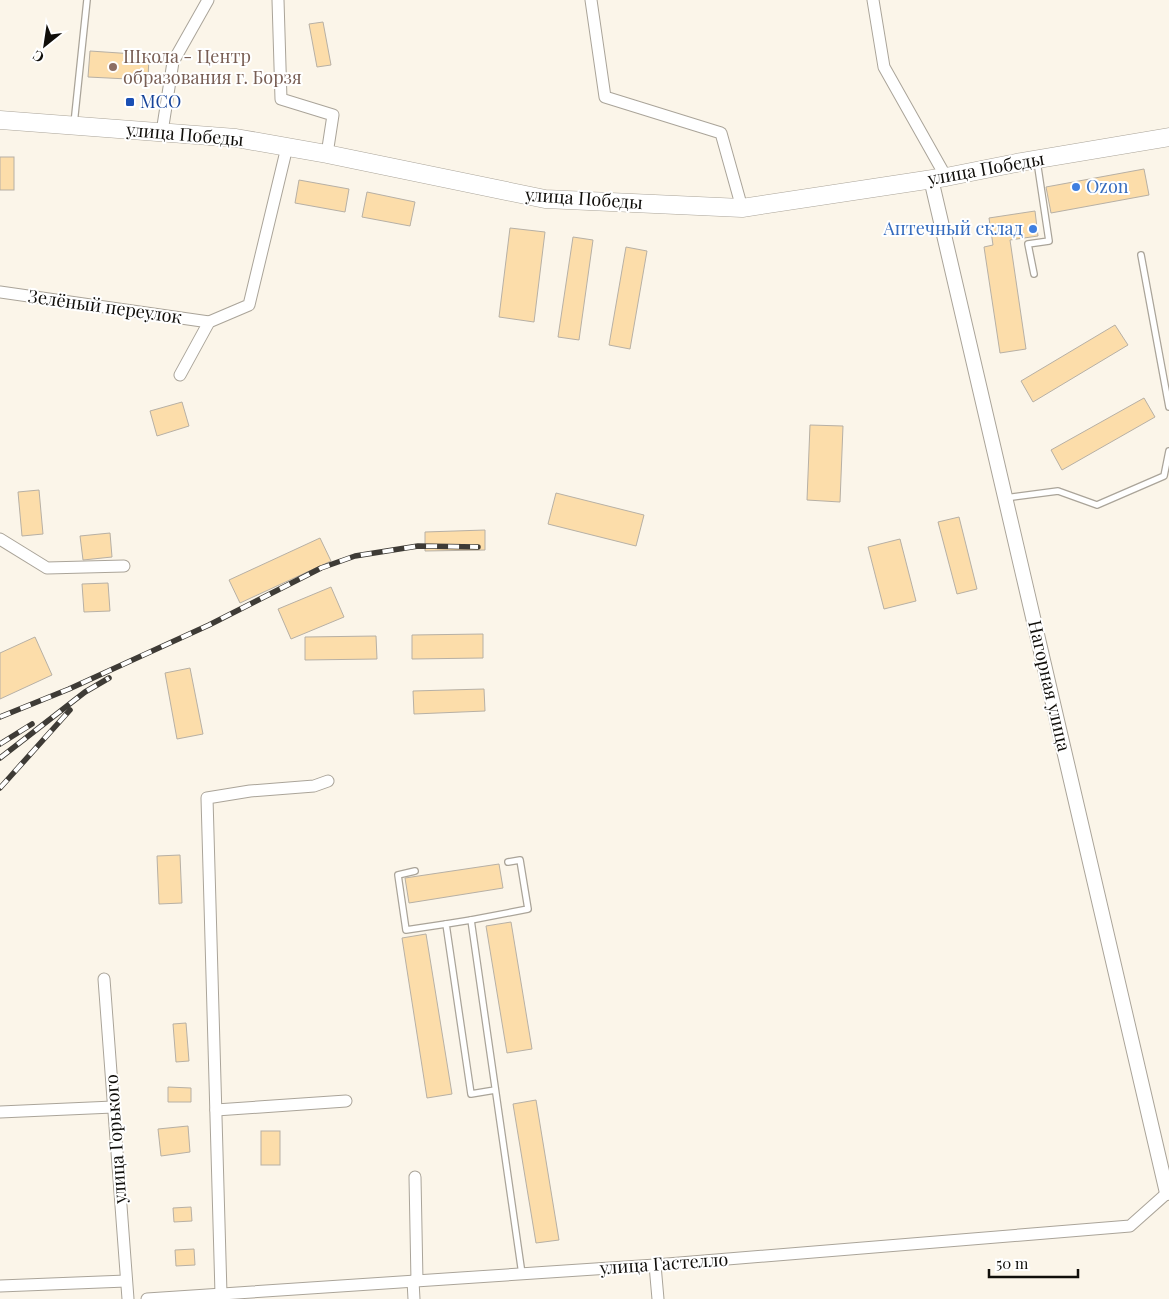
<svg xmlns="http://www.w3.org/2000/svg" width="1169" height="1299" viewBox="0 0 1169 1299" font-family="'Playfair Display',serif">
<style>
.building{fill:#fcddaa;stroke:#b7b0a5}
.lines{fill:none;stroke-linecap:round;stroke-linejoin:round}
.service-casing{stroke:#aaa499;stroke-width:8}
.minor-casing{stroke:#aaa499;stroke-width:13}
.tertiary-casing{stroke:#aaa499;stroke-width:16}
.primary-casing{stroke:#aaa499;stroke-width:19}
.service{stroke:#fff;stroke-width:5.5}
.minor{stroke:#fff;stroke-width:11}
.tertiary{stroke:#fff;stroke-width:14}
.primary{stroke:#fff;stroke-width:18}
.rail-casing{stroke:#3e3b36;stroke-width:5.5}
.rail{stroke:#fff;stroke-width:4;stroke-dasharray:11;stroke-linecap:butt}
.education-dot{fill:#8d6e63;stroke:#fff;stroke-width:2}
.transit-dot{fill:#1a4fb4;stroke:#fff;stroke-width:2}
.shop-dot{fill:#3f7fe0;stroke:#fff;stroke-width:2}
.labels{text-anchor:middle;stroke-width:4;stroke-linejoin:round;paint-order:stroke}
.education-label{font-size:18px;fill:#785e54;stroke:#fff;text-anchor:start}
.transit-label{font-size:18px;fill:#164399;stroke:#fff;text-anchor:start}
.street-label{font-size:18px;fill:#100e0a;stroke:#fff}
.shop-label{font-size:18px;fill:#366cbe;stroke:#fff;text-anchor:start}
</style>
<rect width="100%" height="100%" fill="#fbf5e9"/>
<g class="building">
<path d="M323 22 331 65 317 67 309 24Z"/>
<path d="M90 51 149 55 148 80 88 77Z"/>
<rect x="0" y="157" width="14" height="33"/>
<path d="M1144 169 1149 195 1051 213 1046 187Z"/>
<path d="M299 180 349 189 345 212 295 203Z"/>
<path d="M367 192 415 202 410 226 362 217Z"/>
<path d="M1035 211 1038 236 1010 240 1026 349 1000 353 984 247 993 245 989 218Z"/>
<path d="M510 228 545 232 534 322 499 317Z"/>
<path d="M573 237 593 240 579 340 558 337Z"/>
<path d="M626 247 647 251 630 349 609 345Z"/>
<path d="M1115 325 1128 345 1033 402 1021 381Z"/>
<path d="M1144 398 1155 417 1062 470 1051 450Z"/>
<path d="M182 402 189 426 157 436 150 411Z"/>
<path d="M810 425 843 426 840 502 807 500Z"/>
<path d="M39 490 43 534 22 536 18 492Z"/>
<path d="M556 493 644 515 636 546 548 524Z"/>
<path d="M959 517 977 589 957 594 938 522Z"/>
<path d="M485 530V550L425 551V532Z"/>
<path d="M110 533 112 557 83 560 80 536Z"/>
<path d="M320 538 331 561 240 603 229 580Z"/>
<path d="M900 539 916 601 884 609 868 547Z"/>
<path d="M108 583 110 611 84 612 82 584Z"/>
<path d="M331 587 344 617 291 639 278 609Z"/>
<path d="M483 634V658L412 659V635Z"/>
<path d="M376 636 377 659 305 660V637Z"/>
<path d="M35 637 52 675 0 699V653Z"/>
<path d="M190 668 203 734 177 739 165 673Z"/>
<path d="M484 689 485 711 414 714 413 691Z"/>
<path d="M180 855 182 903 159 904 157 856Z"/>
<path d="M499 864 503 888 409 903 405 878Z"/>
<path d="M511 922 532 1049 507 1053 486 926Z"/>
<path d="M426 934 452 1094 427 1098 402 938Z"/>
<path d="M186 1023 189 1061 176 1062 173 1024Z"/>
<path d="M168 1087 191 1088V1102H168Z"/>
<path d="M536 1100 559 1240 536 1243 513 1104Z"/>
<path d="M188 1126 190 1152 161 1156 158 1129Z"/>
<rect x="261" y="1131" width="19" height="34"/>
<path d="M191 1207 192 1221 174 1222 173 1208Z"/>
<path d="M194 1249 195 1265 176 1266 175 1250Z"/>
</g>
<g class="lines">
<g class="service-casing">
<g id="service">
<path d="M74 124 87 0"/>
<path d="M1141 255 1169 407"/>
<path d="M1034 274 1028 244 1049 241 1037 161"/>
<path d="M1005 498 1058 491 1097 505 1164 476 1169 451"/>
<path d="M415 871 398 875 406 930 446 924"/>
<path d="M471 920 528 909 520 860 508 862"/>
<path d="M495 1090 471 1094 446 924 471 920 522 1274"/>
</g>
</g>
<g class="minor-casing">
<g id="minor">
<path d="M278 0 281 99 333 115 327 154"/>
<path d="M591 0 605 97 721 133 742 208"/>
<path d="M873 0 884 67 946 177"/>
<path d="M162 132 173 62 208 0"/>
<path d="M0 292 209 322"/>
<path d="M180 375 209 322 249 305 287 147"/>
<path d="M0 539 47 568 124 566"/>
<path d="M104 979 128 1299"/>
<path d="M216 1110 346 1101"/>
<path d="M0 1112 113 1107"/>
<path d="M415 1177 417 1281"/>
<path d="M655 1265 658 1299"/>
<path d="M413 1281 414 1299"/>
<path d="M0 1286 126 1281"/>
<path d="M221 1294 207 798 250 791 314 786 328 781"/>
<path d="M147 1299 655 1265 1130 1226 1167 1193 1169 1189"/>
</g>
</g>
<g class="tertiary-casing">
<path id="tertiary" d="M931 179 1167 1193"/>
</g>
<g class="primary-casing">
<path id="primary" d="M0 120 236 138 327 154 545 199 742 208 946 177 1021 162 1169 137"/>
</g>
<use href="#service" class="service"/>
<use href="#minor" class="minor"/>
<use href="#tertiary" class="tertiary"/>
<use href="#primary" class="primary"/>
<g class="rail-casing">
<g id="rail">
<path d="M0 717 69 689 209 625 321 568 355 556 418 546 478 547"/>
<path d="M0 744 32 724"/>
<path d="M0 758 85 692 109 678"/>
<path d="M0 788 70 710"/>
</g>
</g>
<use href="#rail" class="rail"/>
</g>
<circle class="education-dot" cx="113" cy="67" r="5"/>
<rect class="transit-dot" x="125" y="97" width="10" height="10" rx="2.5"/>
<g class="shop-dot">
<circle cx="1076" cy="187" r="5"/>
<circle cx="1033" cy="229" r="5"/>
</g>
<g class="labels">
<g class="education-label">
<text x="123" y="63">Школа - Центр<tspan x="123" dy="21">образования г. Борзя</tspan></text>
</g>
<g class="transit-label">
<text x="140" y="108">МСО</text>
</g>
<g class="street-label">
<text transform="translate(185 135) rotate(5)" y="6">улица Победы</text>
<text transform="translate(986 169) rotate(-10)" y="6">улица Победы</text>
<text transform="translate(584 199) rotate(4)" y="6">улица Победы</text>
<text transform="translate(105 307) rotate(8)" y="6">Зелёный переулок</text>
<text transform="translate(1049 686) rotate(77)" y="6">Нагорная улица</text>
<text transform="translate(116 1139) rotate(-94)" y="6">улица Горького</text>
<text transform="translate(664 1264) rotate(-4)" y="6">улица Гастелло</text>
</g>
<g class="shop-label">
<text x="1086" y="193">Ozon</text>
<text x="1023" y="235" text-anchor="end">Аптечный склад</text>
</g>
</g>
<g transform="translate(45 45) rotate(210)" stroke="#ffffff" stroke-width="4" paint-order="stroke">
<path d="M0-4L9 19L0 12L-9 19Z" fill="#100e0a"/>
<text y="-8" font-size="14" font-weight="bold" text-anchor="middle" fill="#100e0a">С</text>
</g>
<path d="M989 1269v8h89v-8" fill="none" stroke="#100e0a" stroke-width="2.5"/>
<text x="996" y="1269" font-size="15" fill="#100e0a" stroke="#ffffff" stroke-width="4" paint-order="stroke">50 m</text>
</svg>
